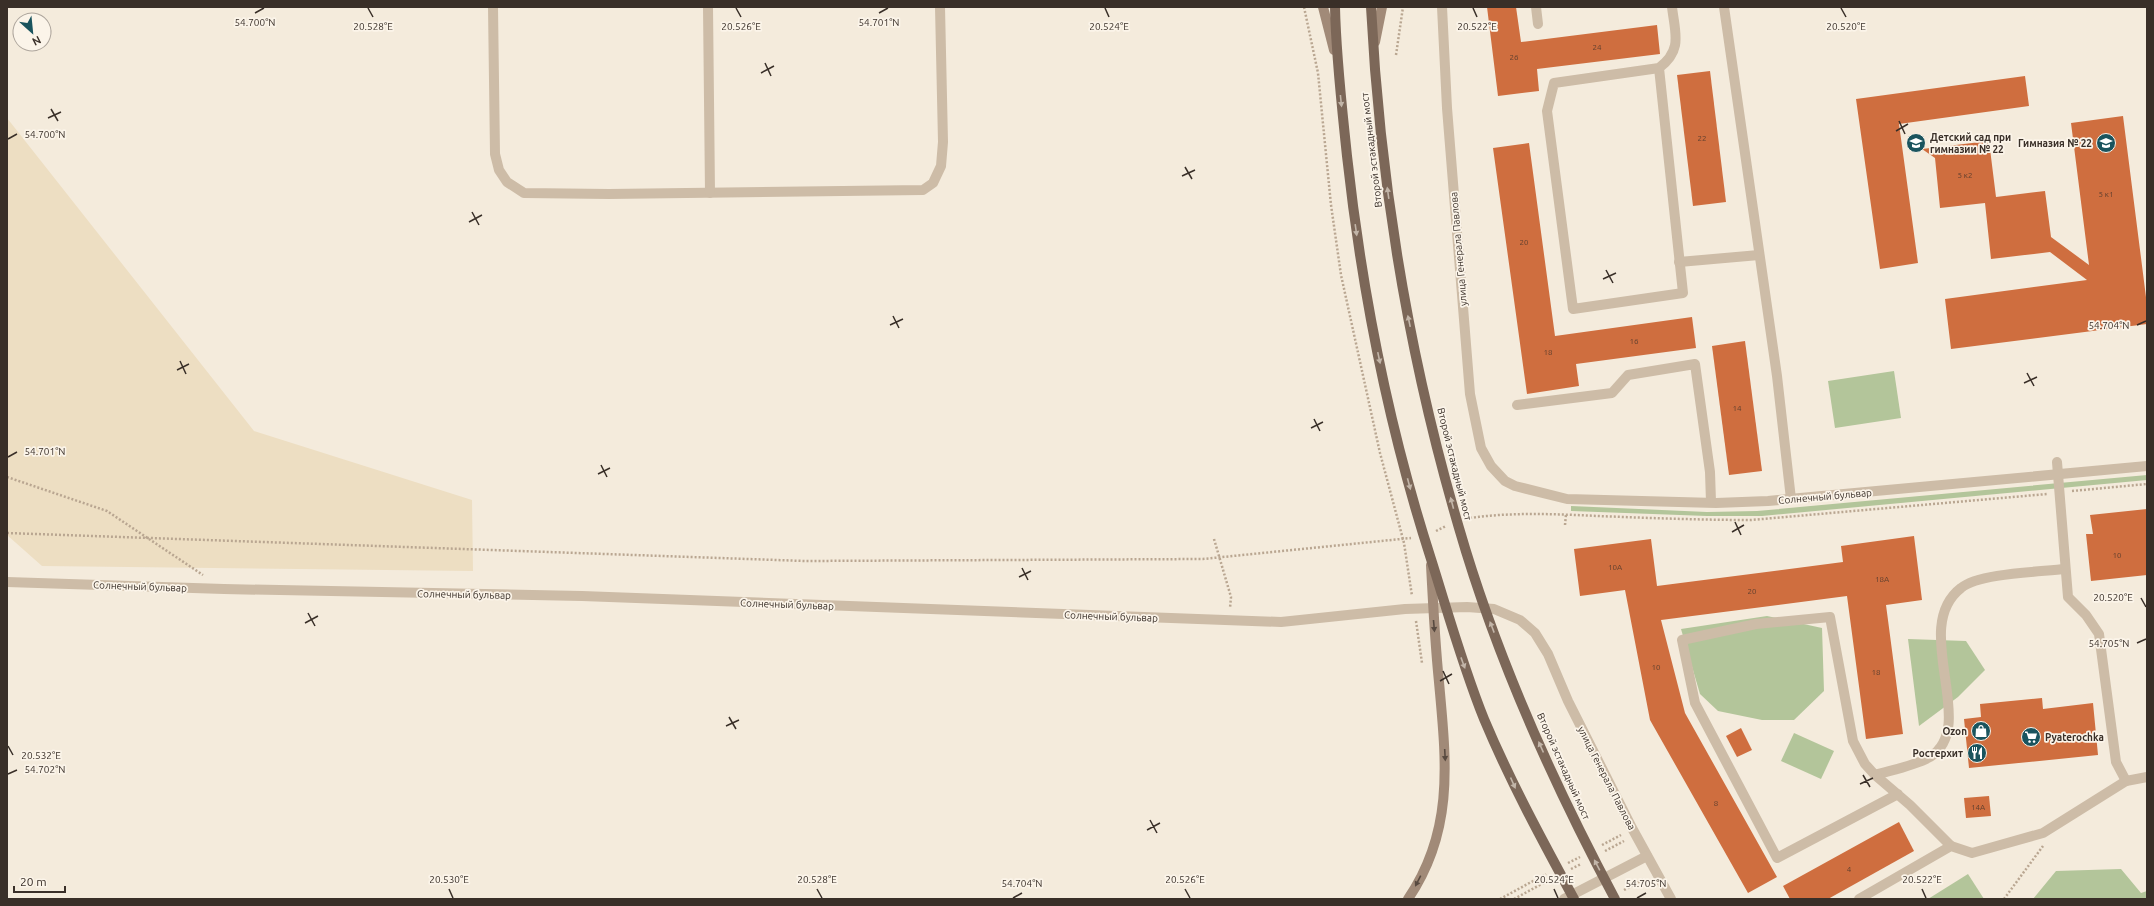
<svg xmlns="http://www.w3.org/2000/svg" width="2154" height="906" viewBox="0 0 2154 906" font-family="Ubuntu,sans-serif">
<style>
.green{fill:#b3c59a}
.plaza{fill:#eddec2}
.building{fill:#cf6e3f}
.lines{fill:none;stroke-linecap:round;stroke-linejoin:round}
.path{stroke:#b9a691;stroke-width:2.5;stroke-dasharray:2 2;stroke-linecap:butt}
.service{stroke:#cdbca7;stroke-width:10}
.minor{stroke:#cdbca7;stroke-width:10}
.tertiary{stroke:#cdbca7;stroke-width:10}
.secondary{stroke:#a18a78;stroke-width:10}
.primary{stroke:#7c6758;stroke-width:10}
.oneway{fill:#c2b5a8}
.oneway2{fill:#584a40}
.ticks{fill:none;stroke:#392f28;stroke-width:1.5}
.labels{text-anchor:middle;stroke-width:3.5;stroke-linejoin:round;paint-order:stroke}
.number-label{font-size:8px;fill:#5e3f2e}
.poi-label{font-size:10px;font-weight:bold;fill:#392f28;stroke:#fbf4e9;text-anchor:end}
.street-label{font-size:10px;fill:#392f28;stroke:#fbf4e9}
.ticks-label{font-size:10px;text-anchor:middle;fill:#392f28;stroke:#fbf4e9;stroke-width:3.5;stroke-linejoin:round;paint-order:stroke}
</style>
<rect width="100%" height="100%" fill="#f4ebdc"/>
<g class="green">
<path d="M1894 371 1901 418 1835 428 1828 381Z"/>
<path d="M2147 475V480L1762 516H1707L1571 511V506L1707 512 1757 511Z"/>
<path d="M1767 616 1822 628 1824 691 1794 720H1762L1718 711 1700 694 1681 629Z"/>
<path d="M1908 639 1966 641 1985 670 1958 697 1919 726Z"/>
<path d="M1794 733 1834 751 1821 779 1781 761Z"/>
<path d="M2121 869 2141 893 2147 891V899H2033L2056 871Z"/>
<path d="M1968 874 1984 899H1928Z"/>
</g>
<path class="plaza" d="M7 118 254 431 472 500 473 571 42 566 7 535Z"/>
<g class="building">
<path d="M1487 7H1516L1521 42 1657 25 1660 54 1537 69 1539 91 1498 96Z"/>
<path d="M1710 71 1726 202 1693 206 1677 75Z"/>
<path d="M2025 76 2029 106 1899 124 1918 263 1880 269 1856 99Z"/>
<path d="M2123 116 2147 305V324L1951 349 1945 299 2087 280 2050 252 1991 259 1985 203 1940 208 1935 158 1922 149 1989 141 1996 197 2045 191 2051 237 2089 265 2071 123Z"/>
<path d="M1529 143 1555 336 1692 317 1696 348 1576 364 1579 386 1527 394 1493 148Z"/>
<path d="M1745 341 1762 471 1729 475 1712 346Z"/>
<path d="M2147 509V575L2091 581 2086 534H2093L2090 515Z"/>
<path d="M1914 536 1922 600 1886 605 1903 734 1866 739 1847 596 1661 620 1685 713 1777 877 1748 893 1650 720 1625 590 1580 596 1574 549 1651 539 1657 586 1843 562 1841 546Z"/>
<path d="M2042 698 2043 709 2093 703 2098 755 1969 768 1964 719 1981 717 1980 704Z"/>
<path d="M1741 728 1752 750 1737 757 1726 736Z"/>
<path d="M1989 796 1991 816 1966 818 1964 798Z"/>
<path d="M1899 822 1914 851 1828 899H1790L1783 886Z"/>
</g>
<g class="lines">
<g class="path">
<path d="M1304 7 1318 73 1331 205 1341 275 1380 453 1404 543 1412 596"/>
<path d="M1396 55 1403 7"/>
<path d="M7 477 107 511 203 575"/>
<path d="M2072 491 2147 484"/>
<path d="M1470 518C1512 512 1555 514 1598 516 1649 518 1700 520 1751 520L2047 494"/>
<path d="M1565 525 1566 514"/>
<path d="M1436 531 1446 526"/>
<path d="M7 533 805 561 1203 559 1411 538"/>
<path d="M1214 539 1231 597 1230 608"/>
<path d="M1416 621 1422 663"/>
<path d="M1602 845 1621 835"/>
<path d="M1605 851 1624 841"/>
<path d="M1568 863 1580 857"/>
<path d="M1571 869 1581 864"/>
<path d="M1624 890 1644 879"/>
<path d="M1500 899 1546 874"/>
<path d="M1514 899 1549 880"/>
<path d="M2004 899 2043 846"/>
</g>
<g class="service">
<path d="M493 7 495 154 499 170 507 182 524 193 609 194 923 190 933 183 941 166 943 142 940 7"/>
<path d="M708 7 710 193"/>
<path d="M1536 7 1538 24"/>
<path d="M1724 7 1777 376 1791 499"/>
<path d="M1659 68 1683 293 1573 309 1547 111 1554 83 1659 68C1683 50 1675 33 1672 7"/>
<path d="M1679 262 1759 255"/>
<path d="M1517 405 1612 393 1628 375 1695 364 1710 472 1711 502"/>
<path d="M2057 462 2068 597 2086 615 2099 634 2116 762 2126 781 2147 777"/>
<path d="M1875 775C1892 770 1914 766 1930 757 1980 726 1909 628 1961 588 1979 573 2040 572 2065 569"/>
<path d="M1898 794 1777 858 1695 703 1682 640 1756 624 1830 617 1853 741 1865 764 1875 775 1910 805 1951 846"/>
<path d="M1859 899 1951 846 1972 853 2043 833 2126 781"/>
</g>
<g class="minor">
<path d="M7 582 224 589 582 596 1281 622 1405 609 1467 607 1494 609 1520 620 1535 633 1548 654 1568 701 1632 828 1671 899"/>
<path d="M1564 899 1647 856"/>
</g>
<path class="tertiary" d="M1442 7 1447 108 1470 394 1481 448 1491 466 1505 481 1515 486 1567 499 1716 503 1768 501 2147 466"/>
<g class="secondary">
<path d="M1323 7 1334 50"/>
<path d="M1375 42 1382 7"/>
<path d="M1408 899C1455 830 1446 760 1439 682 1435 643 1433 604 1431 565"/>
</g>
<g class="primary">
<path d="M1335 7C1336 57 1342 107 1347 156 1362 292 1389 429 1431 559 1448 613 1463 667 1484 719 1510 781 1542 840 1574 899"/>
<path d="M1371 7C1380 183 1409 358 1459 528 1496 656 1552 781 1615 899"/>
</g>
</g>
<defs><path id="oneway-solid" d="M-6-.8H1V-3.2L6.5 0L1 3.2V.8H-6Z"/></defs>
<g class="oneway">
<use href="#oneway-solid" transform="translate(1341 101) rotate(84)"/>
<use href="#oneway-solid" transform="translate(1388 193) rotate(-98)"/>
<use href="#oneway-solid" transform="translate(1356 230) rotate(82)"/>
<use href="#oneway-solid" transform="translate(1409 321) rotate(-102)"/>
<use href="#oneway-solid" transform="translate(1379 358) rotate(78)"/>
<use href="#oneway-solid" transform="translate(1409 484) rotate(75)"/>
<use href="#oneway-solid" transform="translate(1452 503) rotate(-105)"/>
<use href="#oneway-solid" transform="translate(1492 627) rotate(-111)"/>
<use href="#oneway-solid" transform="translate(1463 663) rotate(70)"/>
<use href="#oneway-solid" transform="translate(1541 747) rotate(-114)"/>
<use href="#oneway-solid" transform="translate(1513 783) rotate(66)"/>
<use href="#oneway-solid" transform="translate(1597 865) rotate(-118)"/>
</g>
<g class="oneway2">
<use href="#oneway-solid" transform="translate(1434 626) rotate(85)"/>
<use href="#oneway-solid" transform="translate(1445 755) rotate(87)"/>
<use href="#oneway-solid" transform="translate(1418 881) rotate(117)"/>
</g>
<path class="ticks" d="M368 8 373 17M736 8 741 17M1105 8 1109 17M1473 8 1477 17M1841 8 1846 17M255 13 264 8M879 13 888 8M765 63 771 76M761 73 774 66M51 109 58 121M48 118 61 112M1899 121 1905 134M1896 131 1908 124M8 139 17 134M1185 167 1192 179M1182 176 1195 170M472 212 479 225M469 222 482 215M1606 270 1613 283M1603 279 1616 273M893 316 899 328M890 325 903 319M2137 325 2146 321M180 361 186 374M177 370 189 364M2027 373 2034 386M2024 383 2037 377M1314 419 1320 431M1311 428 1323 422M8 457 17 452M601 465 607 477M598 474 610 468M1735 522 1741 535M1732 532 1744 525M1022 568 1028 580M1019 577 1031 571M2141 598 2146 607M308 613 315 626M305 623 318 616M2137 643 2146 639M1443 671 1449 684M1440 681 1452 674M729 717 736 729M726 726 739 720M8 746 13 755M8 774 17 770M1863 775 1870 787M1860 784 1873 778M1150 820 1157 833M1147 830 1160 823M449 889 453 898M817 889 822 898M1185 889 1190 898M1554 889 1558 898M1922 889 1926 898M1013 898 1022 893M1637 898 1646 893"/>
<defs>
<g id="school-disc" transform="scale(1)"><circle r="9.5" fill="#1a545e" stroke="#fbf4e9"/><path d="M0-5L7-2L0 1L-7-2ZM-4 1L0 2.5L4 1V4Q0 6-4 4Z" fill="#fff"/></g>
<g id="shop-disc" transform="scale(1)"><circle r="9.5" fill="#1a545e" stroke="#fbf4e9"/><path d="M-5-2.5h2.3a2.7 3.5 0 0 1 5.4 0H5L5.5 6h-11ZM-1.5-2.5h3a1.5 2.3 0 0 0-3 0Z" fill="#fff"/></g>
<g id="supermarket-disc" transform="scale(1)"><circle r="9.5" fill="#1a545e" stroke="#fbf4e9"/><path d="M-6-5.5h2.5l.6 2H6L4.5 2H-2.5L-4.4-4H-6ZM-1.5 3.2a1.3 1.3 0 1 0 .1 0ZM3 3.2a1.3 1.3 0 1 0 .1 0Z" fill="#fff"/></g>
<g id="restaurant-disc" transform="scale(1)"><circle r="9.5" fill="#1a545e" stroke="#fbf4e9"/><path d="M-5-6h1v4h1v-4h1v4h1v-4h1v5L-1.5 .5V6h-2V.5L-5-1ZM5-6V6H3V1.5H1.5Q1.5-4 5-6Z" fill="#fff"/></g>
</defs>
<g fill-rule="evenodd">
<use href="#school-disc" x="1916" y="143"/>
<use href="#school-disc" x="2106" y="143"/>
<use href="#shop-disc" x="1981" y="731"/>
<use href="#supermarket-disc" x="2031" y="737"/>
<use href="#restaurant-disc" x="1977" y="753"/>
</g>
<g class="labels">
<g class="number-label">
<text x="1597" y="50">24</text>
<text x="1514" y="60">26</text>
<text x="1702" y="141">22</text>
<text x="1965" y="178">5 к2</text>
<text x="2106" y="197">5 к1</text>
<text x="1524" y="245">20</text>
<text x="1634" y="344">16</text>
<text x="1548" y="355">18</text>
<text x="1737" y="411">14</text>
<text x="2117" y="558">10</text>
<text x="1615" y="570">10А</text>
<text x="1882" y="582">18А</text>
<text x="1752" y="594">20</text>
<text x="1656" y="670">10</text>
<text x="1876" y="675">18</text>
<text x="1716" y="806">8</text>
<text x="1978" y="810">14А</text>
<text x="1849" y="872">4</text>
</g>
<g class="poi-label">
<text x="1930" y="141" text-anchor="start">Детский сад при<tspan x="1930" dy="12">гимназии № 22</tspan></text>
<text x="2092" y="147">Гимназия № 22</text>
<text x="1967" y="735">Ozon</text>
<text x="2045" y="741" text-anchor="start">Pyaterochka</text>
<text x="1963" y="757">Ростерхит</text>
</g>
<g class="street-label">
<text transform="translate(1371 150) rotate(-97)" y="4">Второй эстакадный мост</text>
<text transform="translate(1458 249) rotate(-95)" y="4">улица Генерала Павлова</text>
<text transform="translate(1455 464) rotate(76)" y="4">Второй эстакадный мост</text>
<text transform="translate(1825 496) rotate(-5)" y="4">Солнечный бульвар</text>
<text transform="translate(140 586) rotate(2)" y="4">Солнечный бульвар</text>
<text transform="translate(464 594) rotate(1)" y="4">Солнечный бульвар</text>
<text transform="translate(787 604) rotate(2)" y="4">Солнечный бульвар</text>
<text transform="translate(1111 616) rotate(2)" y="4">Солнечный бульвар</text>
<text transform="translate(1564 766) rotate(66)" y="4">Второй эстакадный мост</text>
<text transform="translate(1607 778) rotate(63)" y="4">улица Генерала Павлова</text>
</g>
</g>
<g class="ticks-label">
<text x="255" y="26">54.700°N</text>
<text x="879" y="26">54.701°N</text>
<text x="373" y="30">20.528°E</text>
<text x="741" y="30">20.526°E</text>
<text x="1109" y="30">20.524°E</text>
<text x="1477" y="30">20.522°E</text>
<text x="1846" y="30">20.520°E</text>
<text x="45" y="138">54.700°N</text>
<text x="2109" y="329">54.704°N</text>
<text x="45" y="455">54.701°N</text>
<text x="2113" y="601">20.520°E</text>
<text x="2109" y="647">54.705°N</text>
<text x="41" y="759">20.532°E</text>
<text x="45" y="773">54.702°N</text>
<text x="449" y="883">20.530°E</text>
<text x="817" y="883">20.528°E</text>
<text x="1185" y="883">20.526°E</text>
<text x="1554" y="883">20.524°E</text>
<text x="1922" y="883">20.522°E</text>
<text x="1022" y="887">54.704°N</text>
<text x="1646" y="887">54.705°N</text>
</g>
<rect width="2154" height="906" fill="none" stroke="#392f28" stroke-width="16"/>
<g transform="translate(32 32) rotate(153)"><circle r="19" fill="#fbf4e9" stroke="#ada59c"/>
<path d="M0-3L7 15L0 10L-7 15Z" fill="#1a545e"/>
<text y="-6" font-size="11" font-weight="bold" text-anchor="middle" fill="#392f28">N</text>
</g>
<path d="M14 886v6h51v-6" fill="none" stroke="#392f28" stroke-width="2"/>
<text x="20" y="886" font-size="12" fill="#392f28" stroke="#fbf4e9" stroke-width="3" paint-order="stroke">20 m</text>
</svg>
